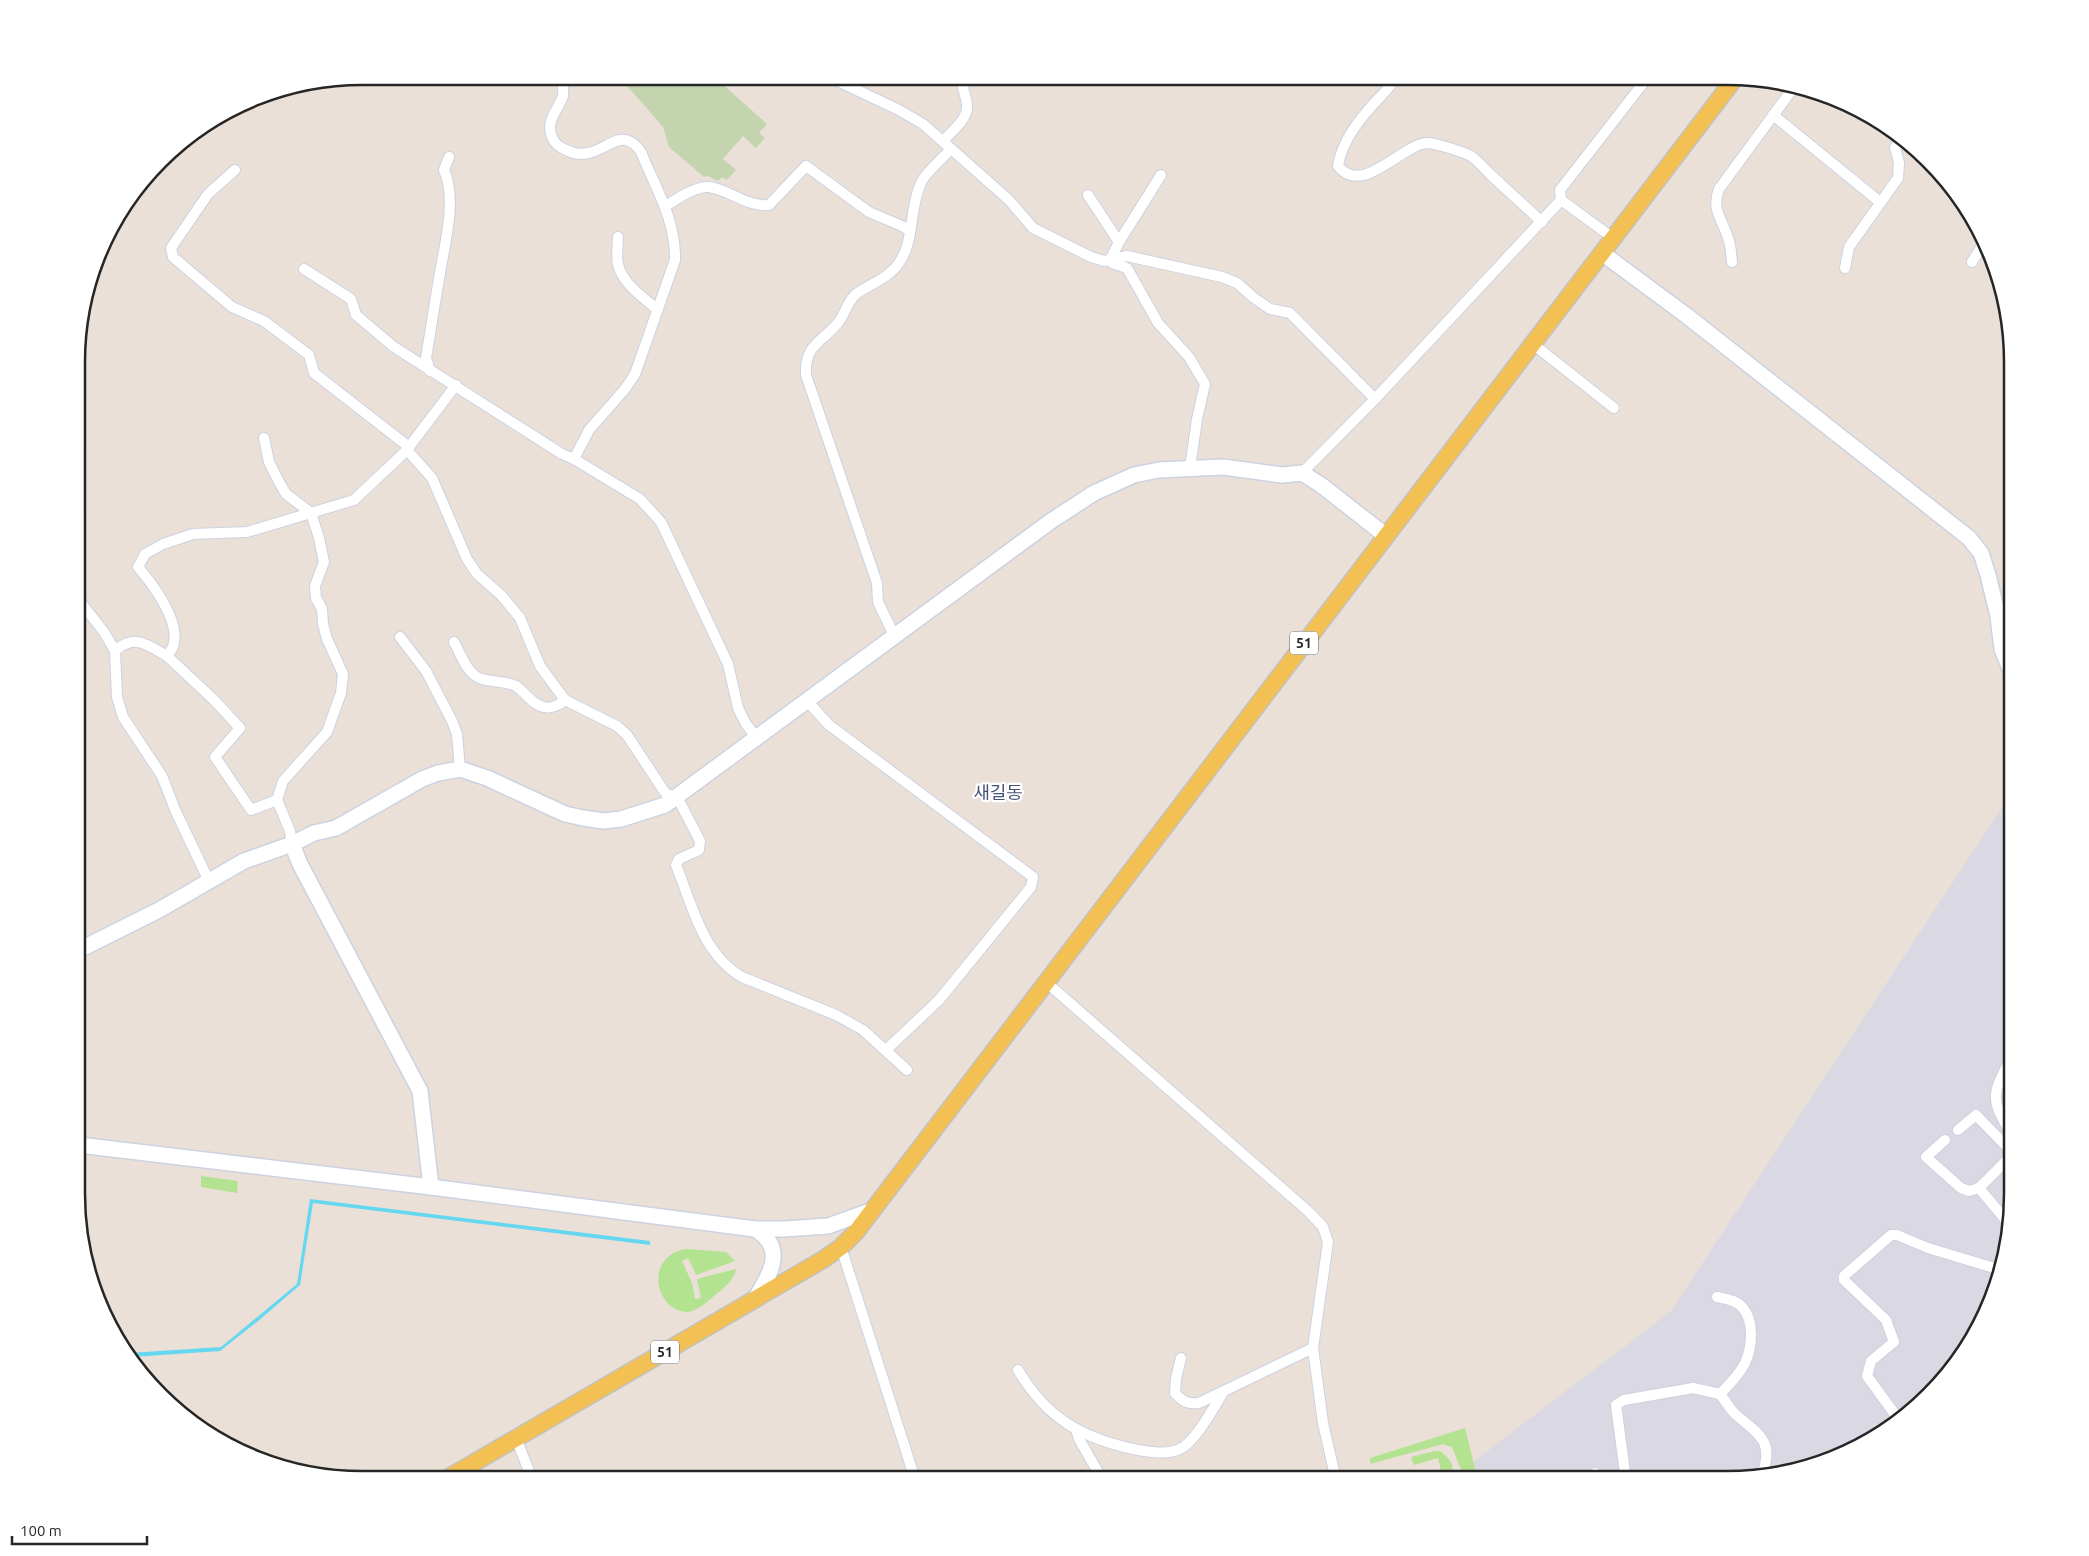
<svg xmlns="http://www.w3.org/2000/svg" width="2089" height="1556" viewBox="0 0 2089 1556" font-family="Ubuntu,'Noto Sans KR',sans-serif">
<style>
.industrial{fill:#dad8e2}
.green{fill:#b3e391}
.cemetery{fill:#c4d4ae}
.water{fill:#65d7f0}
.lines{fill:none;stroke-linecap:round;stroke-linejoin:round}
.street-casing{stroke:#ccd2e1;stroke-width:12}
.secondary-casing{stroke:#ccd2e1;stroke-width:18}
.primary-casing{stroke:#c2c2c2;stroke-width:19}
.street{stroke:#fff;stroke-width:10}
.secondary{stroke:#fff;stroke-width:15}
.primary{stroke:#f3c153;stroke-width:16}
.labels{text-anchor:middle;stroke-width:4.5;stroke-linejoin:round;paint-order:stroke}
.shield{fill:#fff;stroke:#676767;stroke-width:1}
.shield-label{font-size:14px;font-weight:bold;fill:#262626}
.quarter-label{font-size:18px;fill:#475377;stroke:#fff}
.rim{fill:none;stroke:#262626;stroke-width:2.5}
</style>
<rect width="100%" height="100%" fill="#eae0d7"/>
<path class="industrial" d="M2012 792V1212L1997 1286 1953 1368 1915 1409 1854 1450 1801 1470 1727 1480H1459L1473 1462 1671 1311Z"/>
<g class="green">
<path d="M201 1176 238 1181 237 1193 201 1187Z"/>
<path d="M687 1249 726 1252 735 1261 696 1275 688 1258 682 1261 692 1283 695 1299 701 1298 697 1280 700 1278 736 1269C734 1280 724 1288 715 1295 708 1301 696 1313 685 1312 652 1307 646 1254 687 1249Z"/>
<path d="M1465 1428 1478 1480H1465L1452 1447 1443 1444 1370 1464V1458Z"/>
<path d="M1435 1451H1440C1451 1460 1457 1466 1449 1480H1436L1442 1476 1438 1458 1414 1465 1411 1457Z"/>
<path d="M1368 1472 1371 1480H1345L1344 1478Z"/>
</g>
<path class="cemetery" d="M617 76H697L702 80 720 82 767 124 759 133 765 138 756 148 743 136 723 159 736 170 727 180 722 177 718 181 708 176 704 177 669 147 663 127 622 80Z"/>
<path class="water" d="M310 1199 650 1241V1245L313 1203 300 1285 258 1321 220 1351 132 1357 129 1353 221 1347 297 1284Z"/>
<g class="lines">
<g class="street-casing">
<g id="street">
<path d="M562 76C562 82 564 90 563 96 558 110 544 122 553 139 555 144 560 147 564 149 593 165 610 136 626 140 633 142 638 147 641 152 655 187 676 220 675 260L635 374 625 389 589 430 574 459"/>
<path d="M827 76 899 110 923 124 1009 200 1033 228 1091 257 1104 261 1127 256 1222 277 1237 283 1254 298 1270 309 1290 313 1375 399"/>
<path d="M1396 77C1389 90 1378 98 1369 109 1355 125 1341 146 1338 166 1362 197 1401 145 1427 143 1436 143 1463 152 1471 156 1478 161 1485 169 1491 175 1508 191 1525 206 1542 222"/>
<path d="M1773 115 1880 202"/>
<path d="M943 141C951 132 969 118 967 105 966 95 961 86 962 77"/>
<path d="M235 170 208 194 171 248 173 257 232 307 264 321 309 355 314 373 409 447 407 450 432 478 467 559 477 574 501 595 520 618 540 666 565 700 617 726 627 735 664 791 667 795H676L700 841 699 850 679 859 676 865C692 904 702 954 742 977L836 1015 863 1030 907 1070"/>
<path d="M1088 195 1119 242 1111 258 1112 263 1127 268 1158 323 1189 357 1205 384 1197 419 1190 468"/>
<path d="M1561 200 1560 190 1648 77"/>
<path d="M666 206C676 199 695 186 709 187 730 190 747 207 769 205L806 166 869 212 902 226 910 231"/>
<path d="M618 237C618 245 616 257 618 265 623 284 644 298 658 310"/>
<path d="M1119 242 1161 175"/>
<path d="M1732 262C1731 254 1731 245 1728 238 1722 218 1711 210 1719 189L1794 87"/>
<path d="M1972 262 1985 241"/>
<path d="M1845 268 1849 247 1898 178 1899 163 1895 147"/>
<path d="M304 269 351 299 356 315 394 347 562 454 574 459 640 499 661 522 728 664 738 708 746 724 756 737"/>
<path d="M1533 344 1614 408"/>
<path d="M430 371 426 358C431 329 435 301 440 273 445 242 457 200 444 170L449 157"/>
<path d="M264 438 269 462 279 482 286 494 311 513 319 538 324 562 315 586 316 598 322 609 323 624 327 639 343 674 341 693 327 732 283 781 277 800"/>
<path d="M409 447 456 385"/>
<path d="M1302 473 1375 399 1561 200 1613 238"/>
<path d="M79 600 104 632 115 651C134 633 148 645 167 656"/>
<path d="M894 635 878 602 877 583 806 375C804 345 822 342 838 323 845 314 847 302 856 294 871 283 888 279 899 263 915 240 909 208 921 183 925 173 943 158 951 149"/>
<path d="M400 637 426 671 452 721 457 734 460 769"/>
<path d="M454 642C459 651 464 665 472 673 482 684 502 679 516 686 525 692 532 705 544 707 552 709 559 705 565 700"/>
<path d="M115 651 117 697 123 717 162 776 176 812 209 881"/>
<path d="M807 701 829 725 1033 877 1031 887 939 1000 886 1050"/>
<path d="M292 844 290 831 277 800 251 810 215 757 240 728 214 700 167 656C169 653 172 650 173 646 182 623 152 583 138 567L145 554 163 544 193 534 247 532 354 500 407 450"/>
<path d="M1046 982 1309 1212 1323 1227 1328 1242 1313 1348 1323 1423 1336 1480"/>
<path d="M2012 1056C1992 1095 1989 1097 2012 1135"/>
<path d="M1958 1130 1976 1115 2012 1152"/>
<path d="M1945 1140 1926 1157 1961 1188 1969 1191 1979 1188"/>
<path d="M2010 1225 1979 1188 2012 1155"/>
<path d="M841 1247 915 1479"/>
<path d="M1717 1297C1726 1299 1736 1300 1742 1307 1755 1321 1752 1348 1745 1363 1739 1375 1729 1385 1720 1394"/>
<path d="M1181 1358 1176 1378 1175 1393C1183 1402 1187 1404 1199 1403L1313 1348"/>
<path d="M1018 1370C1047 1419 1083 1439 1138 1450 1150 1452 1168 1455 1180 1449 1196 1441 1214 1407 1224 1391"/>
<path d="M1899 1420 1867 1376 1871 1361 1894 1342 1886 1320 1844 1280V1276L1891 1235H1897L1928 1248 2001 1270"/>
<path d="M1076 1429 1079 1439 1102 1479"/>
<path d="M516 1438 532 1479"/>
<path d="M1595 1473 1599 1480"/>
<path d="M1626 1480 1616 1405 1624 1400 1693 1388 1720 1394C1725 1400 1729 1408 1735 1414 1758 1434 1775 1440 1762 1475"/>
</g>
</g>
<g class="secondary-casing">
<g id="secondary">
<path d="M1602 253 1687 316 1969 538 1981 553 1988 575 1998 616 2002 649 2012 674"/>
<path d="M292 844 300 864 420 1091 431 1187"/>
<path d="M79 950 159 910 244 861 292 844 314 833 336 828 422 779 438 773 460 769 487 778 565 814 583 818 604 821 621 819 665 805 1051 521 1094 493 1134 475 1159 470 1223 467 1282 475 1302 473 1321 485 1385 535"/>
<path d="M79 1145 431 1187 755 1229H784L828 1226 873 1210"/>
<path d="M755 1299C770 1275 787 1248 755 1229"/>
</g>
</g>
<g class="primary-casing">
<path id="primary" d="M446 1479 824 1259 841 1247 856 1232 1736 77"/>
</g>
<use href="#street" class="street"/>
<use href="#secondary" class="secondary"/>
<use href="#primary" class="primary"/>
</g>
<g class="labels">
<g class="shield">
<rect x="1290" y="631.5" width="28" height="23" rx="4"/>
<rect x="651" y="1340.5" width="28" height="23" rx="4"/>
</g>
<g class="shield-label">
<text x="1304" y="648">51</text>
<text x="665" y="1357">51</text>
</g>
<g class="quarter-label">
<text x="998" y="799">새길동</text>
</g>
</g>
<path d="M0 0H2089V1556H0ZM362 85H1727A277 277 0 0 1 2004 362V1194A277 277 0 0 1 1727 1471H362A277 277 0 0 1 85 1194V362A277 277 0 0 1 362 85Z" fill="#fff" fill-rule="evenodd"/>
<path class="rim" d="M362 85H1727A277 277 0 0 1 2004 362V1194A277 277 0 0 1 1727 1471H362A277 277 0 0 1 85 1194V362A277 277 0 0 1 362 85Z"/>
<path d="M12 1536v8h135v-8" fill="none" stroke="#262626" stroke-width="2.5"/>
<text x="20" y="1536" font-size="15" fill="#262626" stroke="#ffffff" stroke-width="4" paint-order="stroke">100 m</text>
</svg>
